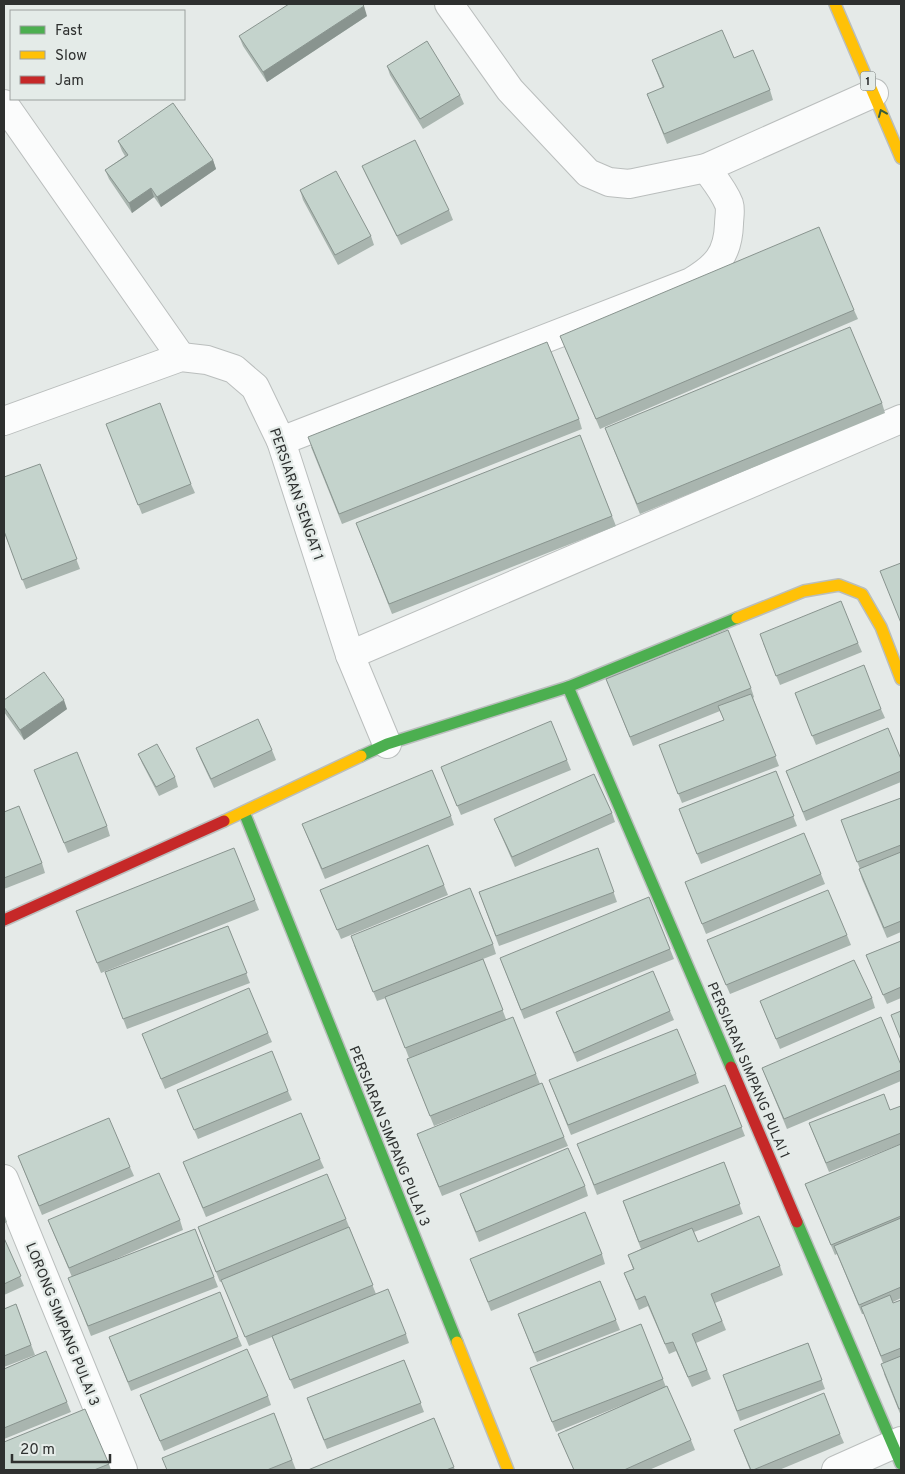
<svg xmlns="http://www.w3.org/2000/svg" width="905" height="1474" viewBox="0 0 905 1474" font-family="Overpass,sans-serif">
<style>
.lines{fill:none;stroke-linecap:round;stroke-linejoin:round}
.street-casing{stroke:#babebd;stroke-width:30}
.fast-casing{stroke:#babebd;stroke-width:14}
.slow-casing{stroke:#babebd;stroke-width:14}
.jam-casing{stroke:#babebd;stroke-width:14}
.street{stroke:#fbfcfc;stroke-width:28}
.fast{stroke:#4caf50;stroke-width:11}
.slow{stroke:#ffc107;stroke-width:11}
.jam{stroke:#c62828;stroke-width:11}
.wall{fill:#a9b5af}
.shaded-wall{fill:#89948f}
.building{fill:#c4d3cc;stroke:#89948f}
.oneway{stroke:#385c3b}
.labels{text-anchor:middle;stroke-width:4.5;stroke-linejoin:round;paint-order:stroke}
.shield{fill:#e4ebe8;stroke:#656866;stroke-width:1}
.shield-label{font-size:12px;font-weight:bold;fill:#2e302f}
.street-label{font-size:14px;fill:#2e302f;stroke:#e4ebe8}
</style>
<rect width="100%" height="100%" fill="#e5eae8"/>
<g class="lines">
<g class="street-casing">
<g id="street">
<path d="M449 4 510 90 588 173 609 182 629 184 706 168 874 93"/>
<path d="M4 104 181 357"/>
<path d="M4 421 181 357 207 360 234 369 255 387 281 441 350 655 387 744"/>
<path d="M281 441 691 282C716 267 728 255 729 224 729 218 731 210 729 204 724 191 714 179 706 168"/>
<path d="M350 655 901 419"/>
<path d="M4 1179 123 1470"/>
<path d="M836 1470 901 1441"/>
</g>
</g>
<g class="fast-casing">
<g id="fast">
<path d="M568 687 731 1067"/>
<path d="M361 756 387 744 568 687 737 618"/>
<path d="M244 812 457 1342"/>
<path d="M797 1222 901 1464"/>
</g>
</g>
<g class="slow-casing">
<g id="slow">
<path d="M835 4 901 158"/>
<path d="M737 618 804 591 839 585 862 594 881 627 901 679"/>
<path d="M224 821 361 756"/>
<path d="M457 1342 508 1470"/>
</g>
</g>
<g class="jam-casing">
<g id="jam">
<path d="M4 920 224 821"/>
<path d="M731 1067 797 1222"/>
</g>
</g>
<use href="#street" class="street"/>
<use href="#fast" class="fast"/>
<use href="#slow" class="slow"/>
<use href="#jam" class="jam"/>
</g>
<g class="wall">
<path d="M367 16 267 82 243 46 239 36Z"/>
<path d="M734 58 770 90 773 100 667 144 647 94 663 88 652 60Z"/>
<path d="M387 66 460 95 464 104 423 129 390 75Z"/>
<path d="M118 141 213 160 216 169 161 207 154 197 132 213 109 179 105 170 125 156 122 151Z"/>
<path d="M362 166 449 210 453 220 401 245 366 175Z"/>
<path d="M300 190 371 236 374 245 338 265 303 200Z"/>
<path d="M854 310 858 319 600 429 560 336Z"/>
<path d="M882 403 885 413 640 514 605 428Z"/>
<path d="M579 419 582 429 342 524 311 447Z"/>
<path d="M106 424 191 484 195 493 142 514Z"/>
<path d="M580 435 616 526 392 614 360 533Z"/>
<path d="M40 464 80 569 26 589 4 532Z"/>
<path d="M763 643H858L862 652 780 685Z"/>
<path d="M610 688H751L754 697 753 698 779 766 682 803 659 745 724 720 720 711 633 746Z"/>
<path d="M795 693 881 709 885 718 816 745Z"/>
<path d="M4 700 67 709 24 740 4 712Z"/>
<path d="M196 748 272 750 276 760 214 788 200 758Z"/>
<path d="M138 754 175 777 178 787 159 796 142 763Z"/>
<path d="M901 759V782L806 821 786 771Z"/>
<path d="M567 760 571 770 461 815 441 767Z"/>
<path d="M34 770 107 826 110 836 68 853Z"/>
<path d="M776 771 797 826 701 864 679 809Z"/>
<path d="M901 798V932L887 938 862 879 859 869H860L841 820Z"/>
<path d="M4 812 42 863 45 873 4 889Z"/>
<path d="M612 813 615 822 515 867 494 819Z"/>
<path d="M451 816 454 825 325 879 302 824Z"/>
<path d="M598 848 617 902 499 946 479 892Z"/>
<path d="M821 874 825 884 706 934 685 882Z"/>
<path d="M444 885 448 895 341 939 320 890Z"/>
<path d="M255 900 259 910 101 973 76 911Z"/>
<path d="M228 926 250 983 127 1029 105 972Z"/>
<path d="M847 935 851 945 730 994 707 940Z"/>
<path d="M901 941V998L887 1004 866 955Z"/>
<path d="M493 944 496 954 483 959 506 1019 536 1074 540 1084 434 1126 407 1059 465 1036 409 1058 386 998 377 1001 354 945Z"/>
<path d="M670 949 674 959 524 1019 500 958Z"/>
<path d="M872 998 875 1008 780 1049 760 1001Z"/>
<path d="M670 1011 674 1020 577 1062 556 1012Z"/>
<path d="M268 1033 272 1042 165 1089 142 1034Z"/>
<path d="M901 1065V1081L787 1129 762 1068Z"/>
<path d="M696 1074 699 1083 571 1135 549 1080Z"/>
<path d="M725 1085 745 1136 597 1195 581 1153Z"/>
<path d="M177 1090 288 1091 292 1100 198 1139Z"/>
<path d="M901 1106V1144L829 1172 809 1123 890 1110Z"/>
<path d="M417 1134 564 1137 568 1146 442 1196Z"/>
<path d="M901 1144V1298L893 1302V1303L901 1300V1416L884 1374 883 1363 864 1314H862L837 1254 835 1255 805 1184Z"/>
<path d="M18 1156 130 1167 134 1176 42 1215Z"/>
<path d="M320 1159 324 1168 206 1217 183 1162Z"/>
<path d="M724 1162 743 1214 694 1232 698 1242 780 1266 783 1275 715 1303 726 1330 696 1343 711 1379 692 1387 676 1351 669 1354 648 1306 639 1310 628 1283 624 1273 633 1269 628 1255 641 1249 623 1201Z"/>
<path d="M585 1186 588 1196 479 1242 460 1194Z"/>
<path d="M4 1213 7 1222 4 1224Z"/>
<path d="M346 1219 376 1294 406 1334 409 1343 294 1389 272 1337 249 1346 222 1281 220 1282 198 1227Z"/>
<path d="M48 1220H180L183 1230 102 1265 195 1229 218 1287 91 1336 72 1287V1277Z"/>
<path d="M4 1238 24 1286 4 1295Z"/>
<path d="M602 1254 605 1264 491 1311 470 1259Z"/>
<path d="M600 1281 620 1330 537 1362 518 1314Z"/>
<path d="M16 1304 35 1355 4 1367V1309Z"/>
<path d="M641 1324 666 1387 691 1440 695 1450 649 1470H574L558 1434 630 1402 556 1432 534 1377Z"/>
<path d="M109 1337H238L242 1346 131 1391Z"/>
<path d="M808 1343 825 1389 740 1421 723 1375Z"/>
<path d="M404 1360 424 1412 327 1449 310 1407Z"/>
<path d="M4 1369 67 1402 71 1412 4 1439Z"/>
<path d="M140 1395 268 1396 271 1405 164 1451Z"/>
<path d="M274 1413 296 1470H166Z"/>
<path d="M434 1418 455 1470H308Z"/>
<path d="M734 1430 840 1434 844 1443 779 1470H750Z"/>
<path d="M109 1464 111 1470H4Z"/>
</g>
<g class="shaded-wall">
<path d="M364 6 367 16 267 82 263 72Z"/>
<path d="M213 160 216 169 161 207 157 197Z"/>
<path d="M151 188 154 197 132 213 129 203Z"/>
<path d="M64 700 67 709 24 740 20 730Z"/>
</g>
<g class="building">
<path d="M289 4H362L364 6 263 72 239 36Z"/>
<path d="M722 30 734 58 753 50 770 90 664 134 647 94 664 87 652 60Z"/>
<path d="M427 41 460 95 420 119 387 66Z"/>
<path d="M173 103 213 160 157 197 151 188 129 203 105 170 128 155 118 141Z"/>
<path d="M415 140 449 210 397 236 362 166Z"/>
<path d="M336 171 371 236 335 255 300 190Z"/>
<path d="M819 227 854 310 596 419 560 336Z"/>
<path d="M850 327 882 403 637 504 605 428Z"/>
<path d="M547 342 579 419 339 514 308 437Z"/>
<path d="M160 403 191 484 138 505 106 424Z"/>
<path d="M580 435 612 516 389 604 356 523Z"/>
<path d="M40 464 77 559 22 580 4 531V477Z"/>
<path d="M901 563V623L880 571Z"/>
<path d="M841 601 858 643 776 676 760 634Z"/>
<path d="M728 630 751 688 630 737 606 679Z"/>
<path d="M864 665 881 709 812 736 795 693Z"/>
<path d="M44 672 64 700 20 730 4 707V700Z"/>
<path d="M751 694 776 756 678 794 659 745 724 720 718 706Z"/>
<path d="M258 719 272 750 211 779 196 748Z"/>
<path d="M551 721 567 760 457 806 441 767Z"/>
<path d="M888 728 901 759V771L803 812 786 771Z"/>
<path d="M157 744 175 777 156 787 138 754Z"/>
<path d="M77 752 107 826 64 843 34 770Z"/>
<path d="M432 770 451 816 322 869 302 824Z"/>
<path d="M776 771 794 816 697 854 679 809Z"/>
<path d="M594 774 612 813 512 857 494 819Z"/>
<path d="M901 798V845L857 862 841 820Z"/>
<path d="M19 806 42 863 4 878V812Z"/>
<path d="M804 833 821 874 702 924 685 882Z"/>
<path d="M428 845 444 885 337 930 320 890Z"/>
<path d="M234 848 255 900 97 963 76 911Z"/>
<path d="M598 848 614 892 496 936 479 892Z"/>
<path d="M901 852V921L884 928 859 869Z"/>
<path d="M470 888 493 944 373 992 351 936Z"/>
<path d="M828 890 847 935 726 985 707 940Z"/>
<path d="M649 897 670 949 521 1010 500 958Z"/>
<path d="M228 926 247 973 123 1019 105 972Z"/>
<path d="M901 941V987L883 995 866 955Z"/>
<path d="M483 959 503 1010 405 1048 385 997Z"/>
<path d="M854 960 872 998 776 1039 760 1001Z"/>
<path d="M653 971 670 1011 574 1053 556 1012Z"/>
<path d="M249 988 268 1033 161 1079 142 1034Z"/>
<path d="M901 1011V1040L891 1015Z"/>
<path d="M513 1017 536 1074 430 1116 407 1059Z"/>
<path d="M881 1017 901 1065V1070L784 1119 762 1068Z"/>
<path d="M677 1029 696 1074 568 1125 549 1080Z"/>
<path d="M272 1051 288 1091 194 1130 177 1090Z"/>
<path d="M542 1083 564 1137 439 1187 417 1134Z"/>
<path d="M725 1085 742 1127 594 1185 577 1144Z"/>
<path d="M884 1094 890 1110 901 1106V1133L826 1163 809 1123Z"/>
<path d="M301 1113 320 1159 203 1208 183 1162Z"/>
<path d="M109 1118 130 1167 39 1206 18 1156Z"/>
<path d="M901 1144V1216L831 1245 805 1184Z"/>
<path d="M568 1148 585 1186 476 1232 460 1194Z"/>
<path d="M724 1162 740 1204 639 1242 623 1201Z"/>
<path d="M159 1173 180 1220 69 1268 48 1220Z"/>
<path d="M327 1174 346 1219 216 1272 198 1227Z"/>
<path d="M585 1212 602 1254 488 1302 470 1259Z"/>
<path d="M759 1216 780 1266 711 1294 722 1321 692 1334 707 1370 688 1377 673 1342 665 1344 645 1296 636 1300 624 1273 634 1269 628 1255 692 1228 698 1242Z"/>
<path d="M901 1218V1287L859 1305 834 1246Z"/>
<path d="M349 1227 373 1285 245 1337 221 1280Z"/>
<path d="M195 1229 214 1277 88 1326 68 1278Z"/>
<path d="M4 1238 21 1276 4 1284Z"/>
<path d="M600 1281 616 1320 534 1353 518 1314Z"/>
<path d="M388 1289 406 1334 290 1380 272 1336Z"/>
<path d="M220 1292 238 1337 128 1382 109 1337Z"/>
<path d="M890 1295 893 1303 901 1300V1348L881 1356 861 1307Z"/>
<path d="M16 1304 31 1345 4 1356V1309Z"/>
<path d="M641 1324 663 1379 552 1422 530 1368Z"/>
<path d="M808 1343 822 1380 737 1411 723 1375Z"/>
<path d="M247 1349 268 1396 160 1441 140 1395Z"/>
<path d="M46 1351 67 1402 4 1428V1369Z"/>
<path d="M901 1356V1408L899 1409 881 1364Z"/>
<path d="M404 1360 421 1403 324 1440 307 1398Z"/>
<path d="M667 1386 691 1440 624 1470H574L558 1434Z"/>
<path d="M824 1393 840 1434 753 1470H751L734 1430Z"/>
<path d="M85 1409 109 1464 94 1470H4V1442Z"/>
<path d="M274 1413 292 1460 267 1470H167L162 1458Z"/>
<path d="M434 1418 454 1467 446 1470H308Z"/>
</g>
<defs><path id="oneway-chevron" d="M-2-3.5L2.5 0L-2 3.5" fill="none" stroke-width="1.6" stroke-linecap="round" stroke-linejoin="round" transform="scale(1.25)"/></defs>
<use class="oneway" href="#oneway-chevron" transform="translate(882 113) rotate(-113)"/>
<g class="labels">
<rect class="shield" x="860.5" y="71.5" width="15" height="19" rx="4"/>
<g class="shield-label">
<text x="868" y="85">1</text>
</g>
<g class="street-label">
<text transform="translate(297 494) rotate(71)" y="5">PERSIARAN SENGAT 1</text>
<text transform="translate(749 1070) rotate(67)" y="5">PERSIARAN SIMPANG PULAI 1</text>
<text transform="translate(390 1136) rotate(68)" y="5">PERSIARAN SIMPANG PULAI 3</text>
<text transform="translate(63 1324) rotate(68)" y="5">LORONG SIMPANG PULAI 3</text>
</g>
</g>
<rect width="905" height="1474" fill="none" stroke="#2e302f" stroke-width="10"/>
<rect x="10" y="10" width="175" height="90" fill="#e4ebe8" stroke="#9ba09e"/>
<rect x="20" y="26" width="25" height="8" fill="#4caf50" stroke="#9ba09e"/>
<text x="55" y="35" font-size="15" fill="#2e302f">Fast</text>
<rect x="20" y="51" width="25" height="8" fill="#ffc107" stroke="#9ba09e"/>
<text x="55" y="60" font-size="15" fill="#2e302f">Slow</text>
<rect x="20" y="76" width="25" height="8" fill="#c62828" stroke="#9ba09e"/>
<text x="55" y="85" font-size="15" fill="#2e302f">Jam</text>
<path d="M12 1454v8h98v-8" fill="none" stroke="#2e302f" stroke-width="2.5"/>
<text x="20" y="1454" font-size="15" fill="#2e302f" stroke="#e4ebe8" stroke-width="4" paint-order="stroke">20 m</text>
</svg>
